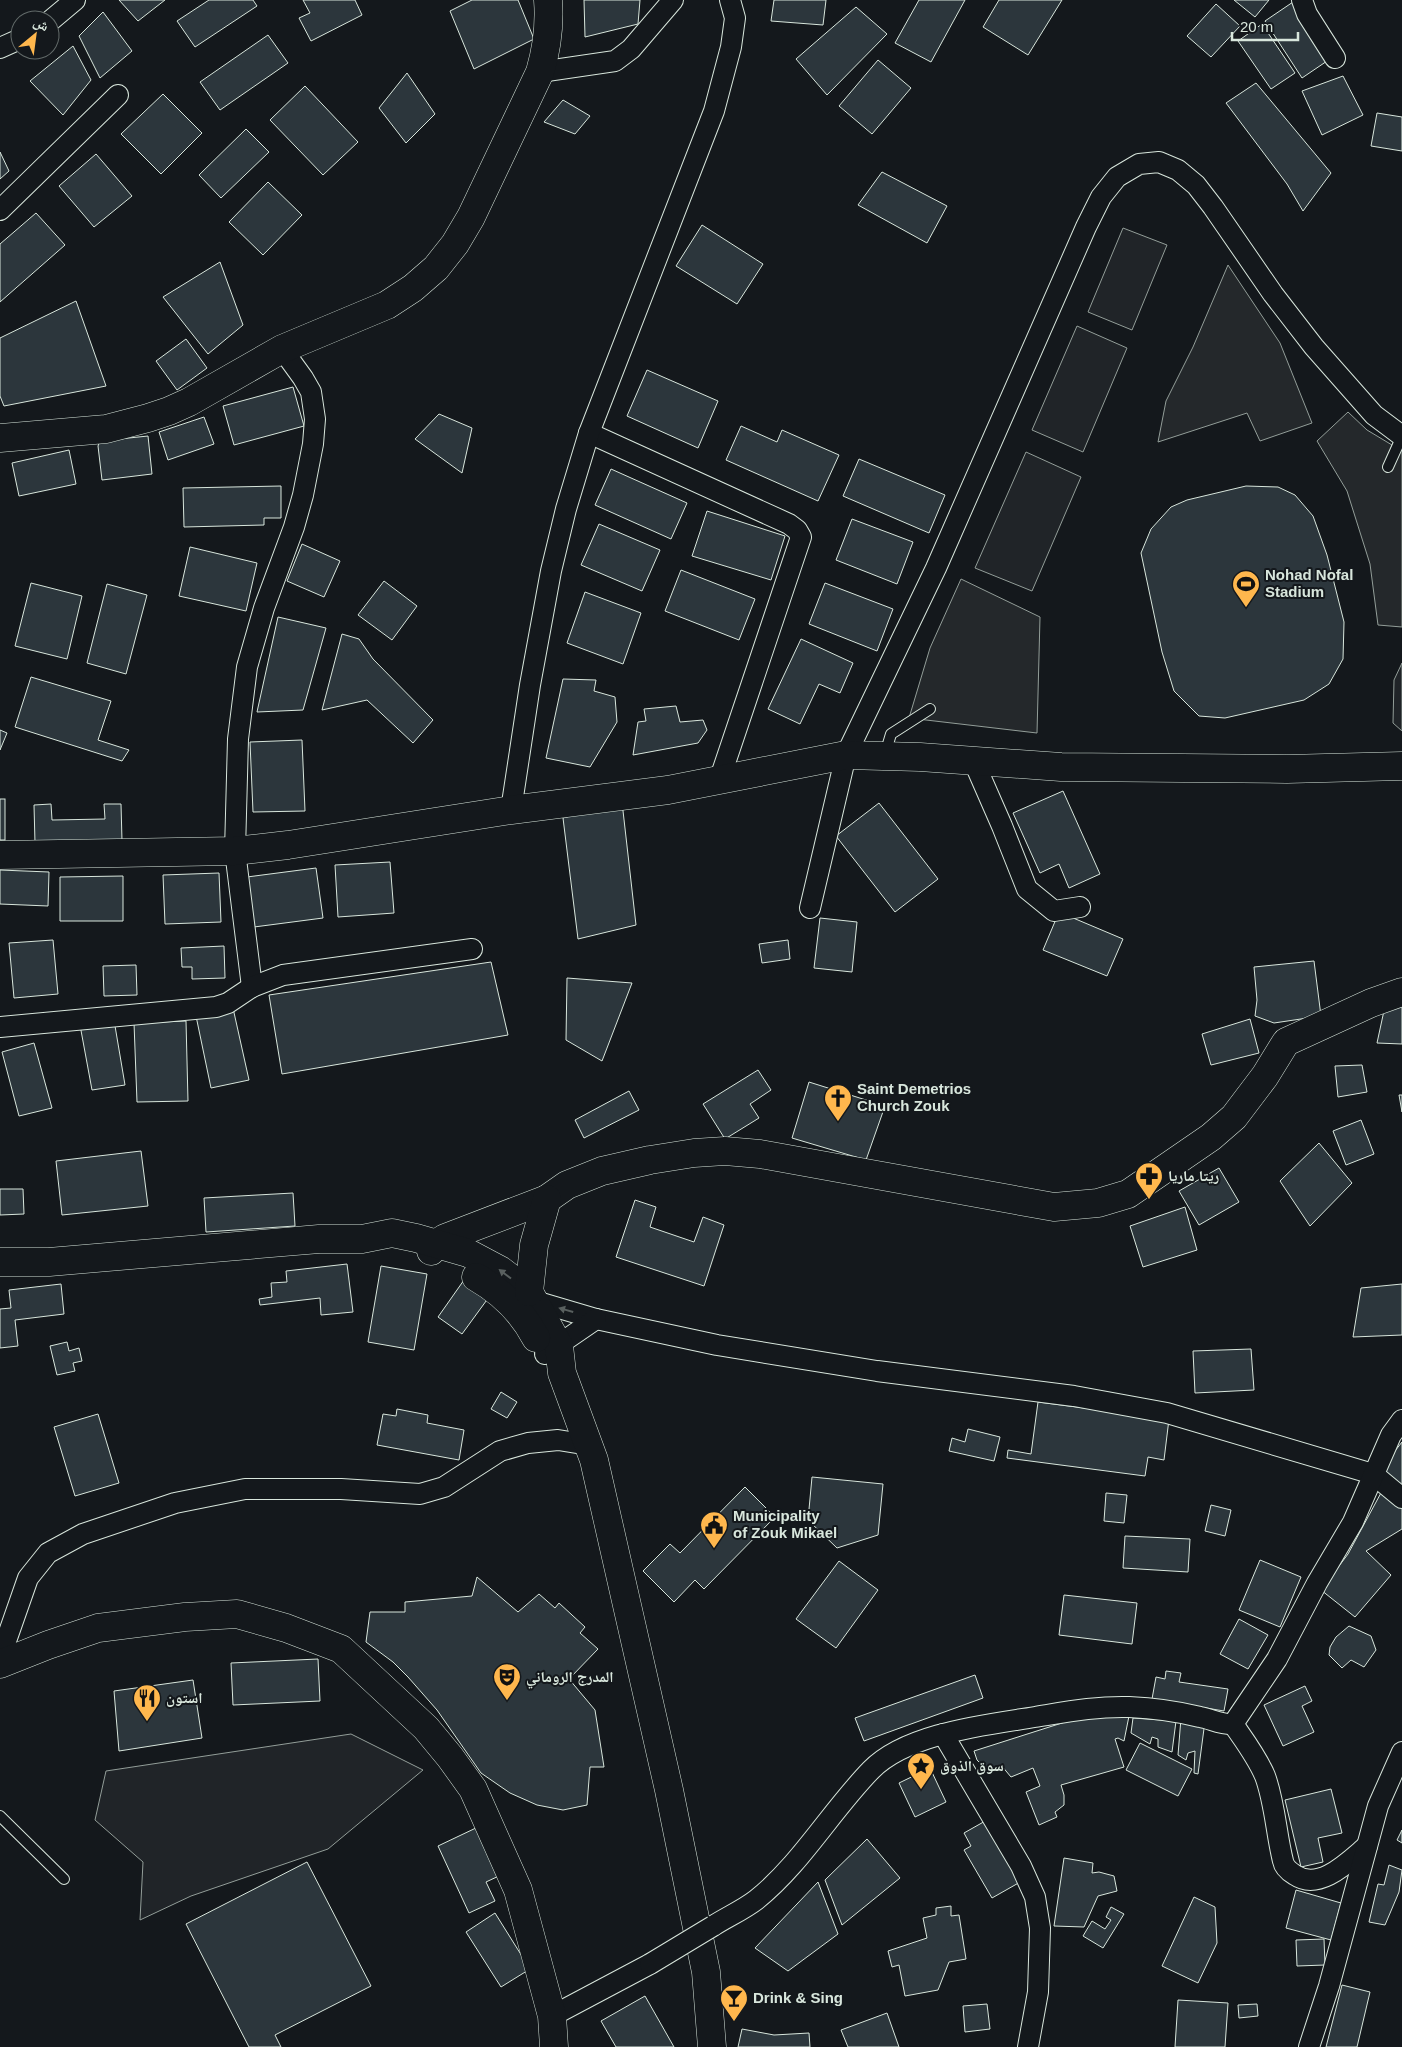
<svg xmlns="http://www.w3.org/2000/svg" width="1402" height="2047" viewBox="0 0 1402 2047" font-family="Arial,'Noto Naskh Arabic',sans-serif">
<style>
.green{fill:#202428;stroke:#939e99}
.parking{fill:#24282b;stroke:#939e99}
.building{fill:#2c363c;stroke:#d8e6dc}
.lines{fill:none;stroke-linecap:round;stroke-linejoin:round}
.lane-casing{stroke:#d8e6dc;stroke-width:12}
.street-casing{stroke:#d8e6dc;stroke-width:22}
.secondary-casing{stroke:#d8e6dc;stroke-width:29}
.lane{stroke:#14181c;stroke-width:10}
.street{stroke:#14181c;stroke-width:20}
.secondary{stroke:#14181c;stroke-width:28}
.street-bridge-casing{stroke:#d8e6dc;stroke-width:22;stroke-linecap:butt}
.street-bridge{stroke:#14181c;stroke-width:20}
.oneway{fill:#59605f}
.labels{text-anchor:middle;stroke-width:4;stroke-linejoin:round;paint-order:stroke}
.poi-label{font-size:15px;font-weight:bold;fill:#d8e6dc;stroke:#14181c;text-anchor:start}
</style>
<rect width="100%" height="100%" fill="#14181c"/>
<g class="green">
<path d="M1123 228 1167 245 1132 330 1088 312Z"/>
<path d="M1077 326 1127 348 1083 452 1032 430Z"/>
<path d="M1026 452 1081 477 1032 591 975 568Z"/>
<path d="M1402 663V731L1393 723 1394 680Z"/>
<path d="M351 1734 423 1770 328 1849 191 1896 140 1920 143 1862 95 1820 106 1771Z"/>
</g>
<g class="parking">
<path d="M1228 265 1280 343 1312 423 1260 441 1247 413 1158 442 1166 401 1193 347Z"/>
<path d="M1348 412 1367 430 1402 451V627L1378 625 1370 564 1347 491 1317 441Z"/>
<path d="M961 579 1040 617 1037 733 909 718 930 648Z"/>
</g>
<g class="building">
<path d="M119 0H165L138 21Z"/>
<path d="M209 0H253L257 6 195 47 177 21Z"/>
<path d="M303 0H355L362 15 311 41 299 18 310 13Z"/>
<path d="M472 0H518L534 39 474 69 450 11Z"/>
<path d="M584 0H640L638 24 585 37Z"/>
<path d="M774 0H826L823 25 771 21Z"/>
<path d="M919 0H965L931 62 895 43Z"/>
<path d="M999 0H1062L1028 55 983 27Z"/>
<path d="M1234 0H1269L1255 17Z"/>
<path d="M1293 2 1330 59 1302 78 1265 21Z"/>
<path d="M1216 4 1240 26 1211 57 1187 36Z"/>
<path d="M856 7 887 34 827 95 796 59Z"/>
<path d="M103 12 132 51 100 78 79 36Z"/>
<path d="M1262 24 1295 73 1271 89 1238 41Z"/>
<path d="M268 35 288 63 220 110 200 82Z"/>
<path d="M73 46 91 80 63 115 30 81Z"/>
<path d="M878 60 911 88 872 134 839 106Z"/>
<path d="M407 73 435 114 406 143 379 108Z"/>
<path d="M1343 76 1363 115 1322 135 1302 91Z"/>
<path d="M1256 83 1331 173 1303 211 1287 184 1226 103Z"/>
<path d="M305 86 358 142 323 175 270 120Z"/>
<path d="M163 94 202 133 161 174 121 134Z"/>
<path d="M563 100 590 116 575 134 544 122Z"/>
<path d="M1377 113 1402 117V151L1371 146Z"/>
<path d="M246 129 269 152 221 198 199 175Z"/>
<path d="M0 152 9 171 0 179Z"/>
<path d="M96 154 132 196 94 227 59 186Z"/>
<path d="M882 172 947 206 927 243 858 205Z"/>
<path d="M268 182 302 215 263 255 229 222Z"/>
<path d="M36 213 65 245 0 302V244Z"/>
<path d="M702 225 763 264 737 304 676 266Z"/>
<path d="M220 262 243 325 208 354 163 297Z"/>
<path d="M76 301 106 386 4 406 0 396V338Z"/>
<path d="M186 339 207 368 177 390 156 361Z"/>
<path d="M647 370 718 401 698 448 627 416Z"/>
<path d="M293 387 304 426 234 445 223 406Z"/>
<path d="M439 414 472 428 462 473 415 439Z"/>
<path d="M204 417 214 444 168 460 159 432Z"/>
<path d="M741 426 777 442 782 430 839 455 818 501 726 460Z"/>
<path d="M148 436 152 474 102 480 98 446 100 441Z"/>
<path d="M69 450 76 484 19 496 12 463Z"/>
<path d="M859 459 945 495 929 533 843 496Z"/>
<path d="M611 469 687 503 671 539 595 505Z"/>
<path d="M281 486V518H264V525L184 527 183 488Z"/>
<path d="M1246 486 1278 487 1295 495 1313 516 1327 555 1344 622 1343 659 1329 684 1304 700 1225 718 1199 716 1174 691 1162 652 1141 553 1151 529 1171 507 1187 500Z"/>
<path d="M707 511 785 536 771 580 692 556Z"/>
<path d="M852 519 913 542 897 584 836 560Z"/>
<path d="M599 524 660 550 642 591 581 565Z"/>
<path d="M302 544 340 561 324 597 287 581Z"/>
<path d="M190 547 257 563 246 611 179 596Z"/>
<path d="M681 570 755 599 739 640 665 611Z"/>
<path d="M384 581 417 606 392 640 358 615Z"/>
<path d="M31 583 82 596 67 659 15 646Z"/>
<path d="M825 583 893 609 877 651 809 624Z"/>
<path d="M107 584 147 595 126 674 87 663Z"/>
<path d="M585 592 641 613 623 664 567 643Z"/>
<path d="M278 617 326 628 303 710 257 712Z"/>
<path d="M342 634 359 639 373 659 433 720 413 743 367 700 322 710Z"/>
<path d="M801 639 853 663 840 693 819 684 800 724 768 709Z"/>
<path d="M31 677 111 701 98 740 129 750 122 761 15 727Z"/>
<path d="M563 679 596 680 594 691 615 697 617 722 590 767 546 758Z"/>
<path d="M676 706 680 722 703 720 707 730 698 743 633 755 638 722 646 721 644 709Z"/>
<path d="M0 730 7 733 0 750Z"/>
<path d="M302 740 305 811 253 812 250 742Z"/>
<path d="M1063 791 1100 874 1069 888 1059 864 1040 873 1013 813Z"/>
<rect x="0" y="799" width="5" height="41"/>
<path d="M622 802 636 925 578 939 563 818Z"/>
<path d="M879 803 938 879 895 912 836 836Z"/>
<path d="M51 804 52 820 105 819 104 804H121L122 841 35 843 34 805Z"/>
<path d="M390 862 394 913 338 917 335 865Z"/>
<path d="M316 868 323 918 254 927 247 877Z"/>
<path d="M0 870 49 872 48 906 0 904Z"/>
<path d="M219 873 221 922 165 924 163 875Z"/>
<path d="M123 876V921H60V877Z"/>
<path d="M1059 912 1123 939 1107 976 1043 950Z"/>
<path d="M820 918 857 922 852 972 814 968Z"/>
<path d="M53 940 58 994 14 998 9 943Z"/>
<path d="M788 940 790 959 762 963 759 944Z"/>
<path d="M224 946 225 978 192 979V967H182L181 948Z"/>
<path d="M1314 961 1321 1016 1274 1023 1255 1016 1257 1000 1254 967Z"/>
<path d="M491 962 508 1035 282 1074 269 995Z"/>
<path d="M136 965 137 995 104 996 103 966Z"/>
<path d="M567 978 632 983 602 1061 566 1040Z"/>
<path d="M1402 1004V1044L1377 1043 1385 1006Z"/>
<path d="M233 1008 249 1080 211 1088 196 1016Z"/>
<path d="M1250 1019 1259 1053 1211 1065 1202 1034Z"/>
<path d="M114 1020 125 1085 92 1090 80 1025Z"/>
<path d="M186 1021 188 1101 137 1102 134 1023Z"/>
<path d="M34 1043 52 1108 19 1116 2 1052Z"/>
<path d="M1362 1065 1367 1092 1338 1097 1335 1066Z"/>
<path d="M758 1070 771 1090 750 1104 759 1118 725 1139 703 1104Z"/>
<path d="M809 1082 885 1106 866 1160 792 1138Z"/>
<path d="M629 1091 639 1110 584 1138 575 1120Z"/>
<path d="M1399 1095H1402V1112Z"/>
<path d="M1361 1120 1374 1154 1346 1165 1333 1131Z"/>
<path d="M1319 1143 1352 1183 1310 1226 1280 1181Z"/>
<path d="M141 1151 148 1206 62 1215 56 1161Z"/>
<path d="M1219 1168 1239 1202 1199 1225 1179 1191Z"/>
<path d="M0 1189H23L24 1214 0 1215Z"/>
<path d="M293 1193 295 1226 206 1232 204 1198Z"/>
<path d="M635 1200 656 1207 650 1227 694 1242 703 1217 724 1225 704 1286 616 1257Z"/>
<path d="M1185 1207 1197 1250 1143 1267 1130 1226Z"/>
<path d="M347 1264 353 1312 321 1315 320 1298 260 1305 259 1299 272 1297 271 1283 287 1282 286 1271Z"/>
<path d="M381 1266 427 1274 414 1350 368 1342Z"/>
<path d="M464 1280 489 1297 462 1334 438 1317Z"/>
<path d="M61 1284 64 1314 15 1320 18 1346 0 1348V1309L11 1308 9 1290Z"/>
<path d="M1402 1284V1335L1353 1337 1361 1288Z"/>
<path d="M67 1342 69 1351 79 1348 82 1361 73 1363 75 1371 57 1375 50 1346Z"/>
<path d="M1251 1349 1254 1390 1195 1393 1193 1351Z"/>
<path d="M501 1392 517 1402 507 1418 491 1409Z"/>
<path d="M1038 1402 1169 1419 1164 1460 1148 1457 1145 1476 1007 1458 1008 1450 1031 1454Z"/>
<path d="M397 1409 428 1415 427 1423 464 1430 459 1460 377 1445 383 1414 396 1416Z"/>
<path d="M98 1414 119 1483 75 1496 54 1427Z"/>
<path d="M968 1429 1000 1437 994 1461 949 1451 952 1438 965 1442Z"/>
<path d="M1402 1442V1487L1380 1470Z"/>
<path d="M812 1477 883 1484 878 1535 837 1548 808 1520Z"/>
<path d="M745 1487 775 1517 704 1589 695 1580 674 1602 643 1571 670 1544 680 1553Z"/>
<path d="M1382 1491 1402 1507V1529L1366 1551 1391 1575 1355 1617 1321 1590 1348 1554Z"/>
<path d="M1106 1493 1127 1495 1124 1523 1104 1521Z"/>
<path d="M1211 1505 1231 1510 1225 1536 1205 1531Z"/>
<path d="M1125 1536 1190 1539 1188 1572 1123 1568Z"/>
<path d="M1260 1560 1301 1577 1280 1627 1239 1610Z"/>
<path d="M839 1561 878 1590 836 1648 796 1619Z"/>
<path d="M477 1577 518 1612 539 1594 555 1608 559 1603 585 1627 580 1633 598 1649 569 1679 595 1710 604 1767H590L587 1805 563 1810 537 1805 510 1793 481 1773 437 1710 408 1677 393 1662 366 1642 370 1612H405V1602L472 1596Z"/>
<path d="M1064 1595 1137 1603 1132 1644 1059 1635Z"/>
<path d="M1239 1619 1268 1635 1248 1669 1220 1654Z"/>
<path d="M1349 1626 1371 1636 1376 1650 1364 1667 1351 1660 1342 1668 1329 1655 1330 1647 1336 1637Z"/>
<path d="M318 1659 320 1701 233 1705 231 1663Z"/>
<path d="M1166 1671 1181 1673 1179 1682 1228 1689 1224 1711 1152 1699 1156 1677 1165 1679Z"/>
<path d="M975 1675 983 1698 864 1741 855 1718Z"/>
<path d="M193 1680 202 1738 119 1751 114 1691Z"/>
<path d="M1305 1686 1312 1701 1302 1706 1314 1732 1283 1746 1264 1705Z"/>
<path d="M1109 1708 1129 1716 1124 1741 1118 1738 1115 1739 1124 1767 1061 1785 1064 1795V1805L1055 1812 1057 1817 1039 1825 1026 1792 1040 1786 1033 1768 1011 1777 1001 1765 988 1771 977 1760 974 1751Z"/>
<path d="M1133 1718 1176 1721 1172 1752 1158 1747V1739L1152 1737 1150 1744 1131 1733Z"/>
<path d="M1181 1718 1205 1721 1198 1774 1194 1773 1195 1751 1188 1753 1186 1760 1178 1755Z"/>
<path d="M1140 1743 1192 1769 1178 1796 1126 1770Z"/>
<path d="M930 1768 946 1802 915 1817 899 1783Z"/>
<path d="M1331 1789 1342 1833 1318 1838 1323 1862 1301 1867 1285 1800Z"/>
<path d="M987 1820 1022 1881 992 1898 964 1850 971 1846 964 1833Z"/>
<path d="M478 1827 501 1875 486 1882 495 1901 469 1913 438 1846Z"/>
<path d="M1402 1830V1843L1397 1840Z"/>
<path d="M867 1839 900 1878 842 1925 825 1880Z"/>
<path d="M1064 1858 1093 1863 1092 1873 1099 1872 1114 1876 1117 1891 1098 1896 1084 1927 1054 1926Z"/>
<path d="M307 1862 371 1986 275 2035 281 2047H249L186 1924Z"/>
<path d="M1389 1865 1402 1870 1399 1892 1385 1925 1369 1922 1378 1884 1384 1885Z"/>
<path d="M818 1882 838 1934 788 1971 755 1948Z"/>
<path d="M1296 1890 1341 1903 1331 1940 1286 1928Z"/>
<path d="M1194 1897 1215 1907 1217 1943 1198 1983 1162 1966Z"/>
<path d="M951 1906V1916L959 1915 966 1959 949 1962 938 1990 905 1996 899 1965 892 1967 888 1951 927 1938 923 1918 936 1915V1908Z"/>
<path d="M1111 1907 1124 1914 1103 1948 1083 1936 1092 1921 1105 1929 1111 1920 1106 1917Z"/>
<path d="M495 1913 530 1969 501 1987 466 1932Z"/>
<path d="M1324 1939 1325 1965 1297 1966 1296 1940Z"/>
<path d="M1342 1985 1370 1992 1357 2047H1326Z"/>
<path d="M645 1996 674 2047H616L601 2021Z"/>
<path d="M1178 2000 1228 2003 1225 2047H1175Z"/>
<path d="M987 2004 990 2029 965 2032 963 2006Z"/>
<path d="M1257 2004 1258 2016 1239 2018 1238 2005Z"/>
<path d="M887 2013 899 2047H848L841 2030Z"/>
<path d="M742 2029 774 2035 809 2033 810 2047H738Z"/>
</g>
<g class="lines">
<g class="lane-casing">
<g id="lane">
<path d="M1388 467 1402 436"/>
<path d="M885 754 891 734 930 709"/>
<path d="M0 1816 64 1879"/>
</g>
</g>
<g class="street-casing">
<g id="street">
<path d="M1302 0 1307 14 1335 58"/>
<path d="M50 21 75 0"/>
<path d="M0 48 20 39"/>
<path d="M540 72 615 61 631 49 673 0"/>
<path d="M0 210 118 95"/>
<path d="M589 433 789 524 797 530 801 537 719 781"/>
<path d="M974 762 1002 826 1027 889 1054 911 1080 907"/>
<path d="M511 810 530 685 551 571 566 509 589 433 714 111 731 47 735 18 730 0"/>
<path d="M810 908 846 755 936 568 1086 227 1101 197 1117 177 1139 164 1159 162 1178 170 1196 185 1213 207 1273 294 1314 347 1374 415 1402 436"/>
<path d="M252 987 235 851 238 739 247 667 264 608 294 527 303 495 313 444 315 419 311 392 303 378 282 349"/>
<path d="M0 1027 216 1007 228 1003 252 987 283 975 472 949"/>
<path d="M535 1301 596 1319 717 1345 877 1371 1074 1396 1167 1413 1373 1474 1402 1498"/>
<path d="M545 1354 596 1319"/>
<path d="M0 1658 28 1578 48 1553 83 1534 175 1503 245 1489H341L420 1494 444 1487 500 1451 528 1443 558 1440 589 1445"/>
<path d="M1233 1724C1244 1740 1257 1757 1265 1776 1275 1803 1276 1833 1283 1861 1284 1867 1290 1872 1295 1875 1320 1892 1350 1860 1367 1846"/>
<path d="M943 1734 1021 1866 1035 1897 1040 1928 1038 1992 1028 2047"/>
<path d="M713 1926C727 1917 743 1910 756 1900 801 1864 831 1811 871 1770 907 1733 986 1725 1035 1717 1066 1712 1097 1706 1129 1707 1153 1708 1176 1711 1200 1717 1211 1719 1222 1725 1233 1724L1277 1659 1317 1583 1353 1522 1391 1435 1402 1420"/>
<path d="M552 2016 650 1964"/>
<path d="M1309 2047 1329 1986 1378 1806 1402 1752"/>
</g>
</g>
<g class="secondary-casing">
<g id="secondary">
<path d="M0 438 106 429 148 418 169 411 189 402 282 349 387 305 413 288 436 268 455 244 471 217 540 72C547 48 550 26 548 0"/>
<path d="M0 855 235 851 288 845 511 810 668 790 846 755 920 757 1061 767 1287 769 1402 766"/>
<path d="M431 1251 436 1244 445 1238 547 1199 567 1185 602 1171 650 1160 694 1153 725 1151 760 1154 1054 1207 1098 1203 1128 1194 1211 1137 1234 1117 1265 1076 1286 1042 1371 1003 1402 992"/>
<path d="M0 1262H49L319 1239H362L392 1233 416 1238 468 1253 500 1270 529 1292 559 1346 562 1373 594 1460 669 1790 706 1972 712 2047"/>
<path d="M476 1277C502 1292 522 1311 536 1338"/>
<path d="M529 1292 534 1245 547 1199"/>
<path d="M0 1664 48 1645 98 1628 185 1617 237 1614 286 1628 341 1649 426 1728 450 1757 473 1789 518 1890 552 2016 554 2047"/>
</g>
</g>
<use href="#lane" class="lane"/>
<use href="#street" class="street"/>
<use href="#secondary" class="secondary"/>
<g class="street-bridge-casing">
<path id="street-bridge" d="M650 1964 713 1926"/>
</g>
<use href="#street-bridge" class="street-bridge"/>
</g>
<defs><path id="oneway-solid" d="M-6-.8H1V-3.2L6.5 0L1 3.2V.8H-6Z" transform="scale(1.25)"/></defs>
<g class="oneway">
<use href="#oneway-solid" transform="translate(505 1274) rotate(-143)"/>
<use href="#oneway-solid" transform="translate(566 1310) rotate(-164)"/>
</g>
<defs>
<g id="stadium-pin" transform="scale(1.4375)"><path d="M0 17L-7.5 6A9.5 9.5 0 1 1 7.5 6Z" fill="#ffb74d" stroke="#14181c"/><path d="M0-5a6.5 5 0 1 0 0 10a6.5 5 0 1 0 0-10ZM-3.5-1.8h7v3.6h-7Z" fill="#111"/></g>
<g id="church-pin" transform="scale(1.4375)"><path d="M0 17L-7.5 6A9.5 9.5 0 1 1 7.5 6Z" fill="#ffb74d" stroke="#14181c"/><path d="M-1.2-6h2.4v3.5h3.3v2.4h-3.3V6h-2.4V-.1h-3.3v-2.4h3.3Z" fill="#111"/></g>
<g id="pharmacy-pin" transform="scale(1.4375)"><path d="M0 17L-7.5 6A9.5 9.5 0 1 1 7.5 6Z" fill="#ffb74d" stroke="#14181c"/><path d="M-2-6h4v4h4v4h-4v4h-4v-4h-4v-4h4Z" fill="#111"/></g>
<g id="civic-pin" transform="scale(1.4375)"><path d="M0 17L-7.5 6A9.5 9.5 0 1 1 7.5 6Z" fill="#ffb74d" stroke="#14181c"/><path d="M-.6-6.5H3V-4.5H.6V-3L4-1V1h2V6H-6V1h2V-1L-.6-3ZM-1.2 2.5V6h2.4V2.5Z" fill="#111"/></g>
<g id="theatre-pin" transform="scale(1.4375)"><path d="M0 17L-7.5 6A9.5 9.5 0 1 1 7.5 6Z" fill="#ffb74d" stroke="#14181c"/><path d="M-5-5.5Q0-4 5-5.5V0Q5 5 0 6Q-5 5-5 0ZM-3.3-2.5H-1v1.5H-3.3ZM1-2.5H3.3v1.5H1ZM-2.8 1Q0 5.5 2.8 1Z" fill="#111"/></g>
<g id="restaurant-pin" transform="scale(1.4375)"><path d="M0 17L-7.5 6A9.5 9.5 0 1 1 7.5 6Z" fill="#ffb74d" stroke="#14181c"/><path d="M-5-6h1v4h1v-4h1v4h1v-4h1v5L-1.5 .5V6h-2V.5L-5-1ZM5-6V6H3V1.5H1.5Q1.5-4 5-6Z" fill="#111"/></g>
<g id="sight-pin" transform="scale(1.4375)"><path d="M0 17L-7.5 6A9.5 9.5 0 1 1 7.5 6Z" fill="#ffb74d" stroke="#14181c"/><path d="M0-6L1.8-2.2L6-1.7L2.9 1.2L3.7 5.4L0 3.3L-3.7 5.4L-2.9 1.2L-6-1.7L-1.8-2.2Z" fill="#111"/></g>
<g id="bar-pin" transform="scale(1.4375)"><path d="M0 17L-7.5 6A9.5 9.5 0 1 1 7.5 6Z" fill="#ffb74d" stroke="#14181c"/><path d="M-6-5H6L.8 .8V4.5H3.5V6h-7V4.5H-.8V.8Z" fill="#111"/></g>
</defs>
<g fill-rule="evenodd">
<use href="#stadium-pin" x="1246" y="584"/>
<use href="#church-pin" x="838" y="1098"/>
<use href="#pharmacy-pin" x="1149" y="1176"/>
<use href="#civic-pin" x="714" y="1525"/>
<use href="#theatre-pin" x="507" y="1677"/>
<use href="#restaurant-pin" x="147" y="1698"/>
<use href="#sight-pin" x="921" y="1766"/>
<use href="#bar-pin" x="734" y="1998"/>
</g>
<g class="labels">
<g class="poi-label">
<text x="1265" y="580">Nohad Nofal<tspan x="1265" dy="17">Stadium</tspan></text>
<text x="857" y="1094">Saint Demetrios<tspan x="857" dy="17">Church Zouk</tspan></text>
<text x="1168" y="1181">ريتا ماريا</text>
<text x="733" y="1521">Municipality<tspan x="733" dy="17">of Zouk Mikael</tspan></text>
<text x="526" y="1682">المدرج الروماني</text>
<text x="166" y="1703">استون</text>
<text x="940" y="1771">سوق الذوق</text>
<text x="753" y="2003">Drink &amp; Sing</text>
</g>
</g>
<g transform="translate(35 35) rotate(29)"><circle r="24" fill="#14181c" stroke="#626a69"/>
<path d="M0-4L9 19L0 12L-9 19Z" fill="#ffb74d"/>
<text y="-8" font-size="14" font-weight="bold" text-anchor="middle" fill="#d8e6dc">ش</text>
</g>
<path d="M1232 32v8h66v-8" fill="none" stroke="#d8e6dc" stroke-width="2.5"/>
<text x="1240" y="32" font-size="15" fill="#d8e6dc" stroke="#14181c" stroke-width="4" paint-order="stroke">20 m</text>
</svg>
